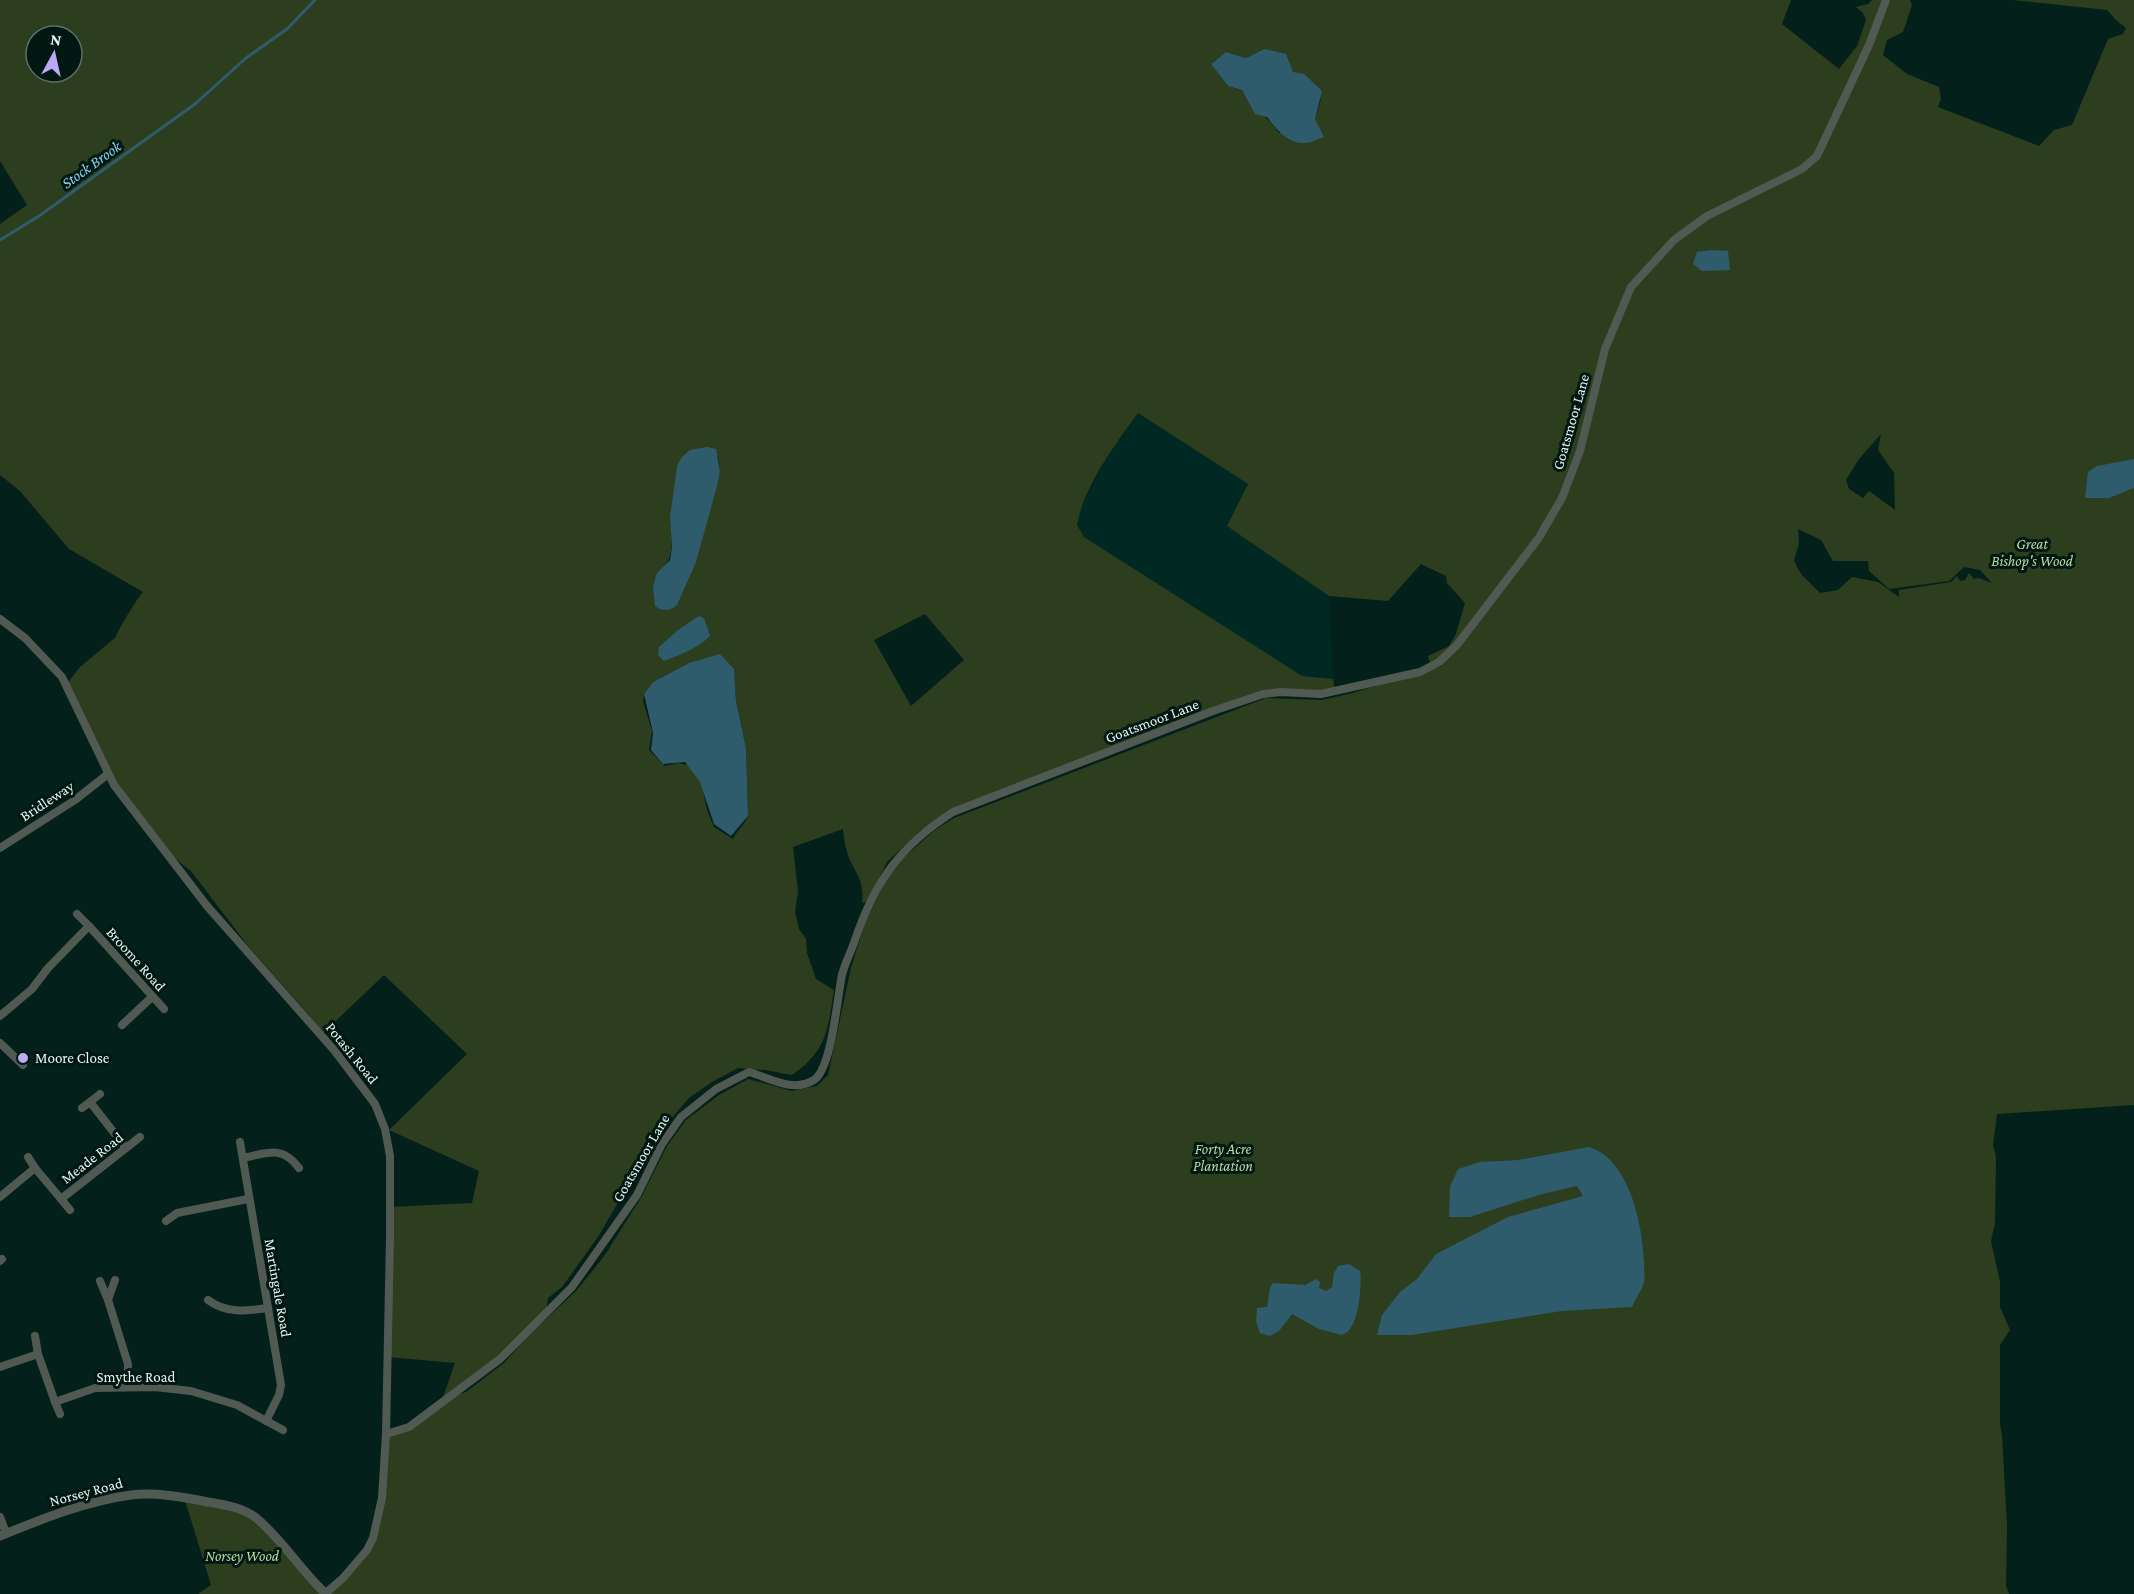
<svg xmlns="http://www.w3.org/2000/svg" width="2134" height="1594" viewBox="0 0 2134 1594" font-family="'Crimson Pro',serif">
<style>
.built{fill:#002923}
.green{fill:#2c3e1e;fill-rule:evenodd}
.water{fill:#2e5c6d}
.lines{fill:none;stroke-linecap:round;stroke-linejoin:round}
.stream{stroke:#2e5c6d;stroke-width:3}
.minor{stroke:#505a53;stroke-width:8}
.tertiary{stroke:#505a53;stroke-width:9}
.poi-dot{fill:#bcaaf5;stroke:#001712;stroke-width:2}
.labels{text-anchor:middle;stroke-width:6;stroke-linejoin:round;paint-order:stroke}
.street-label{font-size:15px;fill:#e6f6f2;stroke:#001712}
.park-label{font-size:15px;font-style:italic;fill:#b9dda1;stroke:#001712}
.poi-label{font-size:15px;fill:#e6f6f2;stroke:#001712;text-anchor:start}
.water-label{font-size:16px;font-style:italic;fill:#8ad7f7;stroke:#001712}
</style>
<rect width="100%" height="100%" fill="#04201b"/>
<path class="built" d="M1138 413 1248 484 1227 526 1329 596 1333 679 1302 676 1084 537 1077 525 1079 511 1105 461Z"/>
<g class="green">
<path d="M0 0H1791L1782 24 1839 69 1857 46 1866 20 1863 13 1856 7 1868 4 1872 0H1910L1912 5 1903 32 1887 40 1883 55 1907 74 1939 87 1941 99 1938 107 2039 146 2054 130 2072 125 2108 39 2123 34 2126 28 2115 19 2107 10 2012 0H2134V1105L1997 1114 1993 1145 1996 1157 1995 1223 1991 1241 2000 1282V1307L2010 1330 2000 1345V1424L2002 1435 2007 1526 2006 1586 2009 1594H328L367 1550 382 1498 386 1434 409 1427 442 1400 455 1363 388 1357 390 1207 472 1203 479 1171 389 1130 467 1054 384 975 320 1036 310 1016 249 947 191 871 164 850 114 785 66 685 80 667 116 637C117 631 138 597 143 592L69 549 20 491 0 475V224L27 205 0 161ZM36 36H72V72H36ZM1264 49 1321 99 1315 119 1279 133C1268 117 1252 106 1242 90L1228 86 1211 64 1226 52 1246 58ZM1138 413 1248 484 1227 526 1329 596 1388 601 1421 564 1446 576 1447 583 1465 603 1456 634 1449 646 1428 656 1431 666H1442L1349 694 1322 700 1266 698 954 818 935 830 893 867 866 920 851 968 828 1075 817 1086 792 1091 748 1079 719 1095 686 1120 667 1146 642 1196 605 1255 577 1290 528 1336 504 1363 466 1392 445 1399 500 1359 546 1312 548 1298 562 1287 598 1237 657 1135 689 1098 712 1082 738 1068 765 1070 792 1075C827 1051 828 1029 834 990L816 979 807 953 806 939 799 929 795 912 798 891 793 847 843 829C844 840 846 852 851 862 859 878 864 883 862 903L867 902 887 862 921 830 924 833 953 812 1263 694 1335 691 1333 679 1302 676 1084 537 1077 525C1084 486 1115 445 1138 413ZM1881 434 1878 450 1894 473 1895 510 1869 491 1863 498 1849 489 1846 480 1859 459ZM718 456 720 471 702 539 664 566C677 552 669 532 671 515 672 498 676 482 677 466ZM1798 529 1821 540 1833 561H1868L1869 571 1889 589 1949 581 1964 567 1980 570 1992 583 1979 578 1974 579 1969 573 1965 580 1960 581 1957 576 1951 582 1899 590V597L1878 582 1852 577 1838 590 1820 593 1801 574 1794 561 1799 543ZM925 614 964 660 911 706 874 640ZM689 663 734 669 736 701 746 748 748 815C746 824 737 830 733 839L714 827 707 810 701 782 688 765 678 763 665 766 649 750 652 731 643 701 644 694 653 682Z"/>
<path d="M184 1497 255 1518 321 1594H198L211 1585Z"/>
</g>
<g class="water">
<path d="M1264 49 1286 54 1293 72 1304 74 1322 91 1315 119 1324 137C1318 139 1311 143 1305 143 1288 144 1276 129 1267 117L1255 114 1242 90 1228 86 1211 64 1226 52 1246 58Z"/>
<path d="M1712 250 1728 251 1730 270 1702 271 1693 264 1697 252Z"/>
<path d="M707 447 716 449 720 471 717 486 696 562 677 605C670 611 663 612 655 606L653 586 657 573 670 560 672 547 670 517 677 466 682 457 690 450Z"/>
<path d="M2134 459V488L2109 498H2085L2088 472 2097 466Z"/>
<path d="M699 616 704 618 710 636C697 649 681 654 664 661L658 655 659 647 678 630Z"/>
<path d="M720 654 734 669 736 701 746 748 748 816 731 836 714 824 700 782 685 762 663 764 651 750 653 733 644 694 653 682 689 663Z"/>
<path d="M1589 1147C1630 1159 1643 1227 1644 1263 1644 1269 1645 1276 1644 1282 1642 1290 1635 1299 1632 1307L1562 1311 1412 1335H1377L1382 1315 1400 1292 1417 1279 1436 1254 1508 1217 1583 1196 1577 1186 1542 1194 1470 1217H1449L1450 1187 1458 1169 1480 1162 1518 1160Z"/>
<path d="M1349 1264 1360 1271C1362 1285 1359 1318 1350 1329 1348 1332 1345 1333 1342 1335L1319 1329 1292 1314 1279 1331 1270 1336 1260 1333 1256 1321 1257 1308 1267 1307 1270 1288 1273 1283 1305 1285 1316 1279 1320 1282 1319 1288 1326 1291 1332 1287 1334 1273 1338 1266Z"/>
</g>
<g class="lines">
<path class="stream" d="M0 240 39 216 195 104 246 58 287 29 315 0"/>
<g class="minor">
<path d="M0 619 25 638 62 677 114 785 207 906 334 1050 375 1104 385 1129 390 1156V1238L386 1434 382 1498 373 1538 367 1550 343 1578 327 1592"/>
<path d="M0 848 75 800 108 774"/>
<path d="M77 914 89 926"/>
<path d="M0 1016 32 989 48 968 89 926 164 1009"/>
<path d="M122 1025 152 997"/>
<path d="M0 1043 23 1065"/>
<path d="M100 1094 90 1102 126 1148"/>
<path d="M82 1108 90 1102"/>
<path d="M240 1142 281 1385 279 1395 266 1421"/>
<path d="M28 1157 35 1168"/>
<path d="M243 1158C268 1153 282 1145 299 1168"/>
<path d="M0 1197 35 1168 61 1199 140 1137"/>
<path d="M61 1199 70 1210"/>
<path d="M166 1221 177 1213 248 1199"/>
<path d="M0 1261 2 1259"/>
<path d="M115 1280 108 1300 128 1364 127 1387"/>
<path d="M100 1281 108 1300"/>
<path d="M208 1300C227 1314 246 1311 268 1308"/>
<path d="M35 1336 38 1354"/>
<path d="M0 1367 38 1354 55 1402 95 1388 155 1387 191 1391 237 1405 283 1430"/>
<path d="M55 1402 60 1414"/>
<path d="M386 1434 409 1427 500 1359 572 1287 637 1195 662 1144 681 1117 716 1089 749 1072C770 1078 793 1093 814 1080 832 1068 837 998 842 975 845 963 851 952 855 940 875 881 900 846 953 812L1213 711 1263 694 1280 692 1321 694 1420 672 1439 662 1457 645 1502 586 1538 539 1562 498 1580 451 1605 349 1631 287 1674 240 1707 216 1802 169 1817 156 1869 45 1886 0"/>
<path d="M0 1517 6 1533"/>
</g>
<path class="tertiary" d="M0 1536C42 1519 86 1501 131 1495 155 1492 183 1497 208 1502 225 1505 241 1507 255 1517 281 1538 299 1568 323 1591L327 1592"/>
</g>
<circle class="poi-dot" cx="23" cy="1058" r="6"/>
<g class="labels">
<g class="street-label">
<text transform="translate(1571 422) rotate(-74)" y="5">Goatsmoor Lane</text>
<text transform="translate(1152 721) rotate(-21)" y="5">Goatsmoor Lane</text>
<text transform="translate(47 801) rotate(-33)" y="5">Bridleway</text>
<text transform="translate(136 959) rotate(48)" y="5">Broome Road</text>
<text transform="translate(352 1053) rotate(51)" y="5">Potash Road</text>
<text transform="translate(92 1158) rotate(-38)" y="5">Meade Road</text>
<text transform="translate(641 1158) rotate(-60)" y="5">Goatsmoor Lane</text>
<text transform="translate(278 1288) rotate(80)" y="5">Martingale Road</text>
<text x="136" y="1382">Smythe Road</text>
<text transform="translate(86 1492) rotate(-15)" y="5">Norsey Road</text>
</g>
<g class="park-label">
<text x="2032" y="549">Great<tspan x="2032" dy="17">Bishop's Wood</tspan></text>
<text x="1223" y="1154">Forty Acre<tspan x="1223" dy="17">Plantation</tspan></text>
<text x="242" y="1561">Norsey Wood</text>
</g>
<g class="poi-label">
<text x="35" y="1063">Moore Close</text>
</g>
<g class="water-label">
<text transform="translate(91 164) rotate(-36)" y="6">Stock Brook</text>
</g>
</g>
<g transform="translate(54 54) rotate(8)"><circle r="28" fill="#001712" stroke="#5c706c" stroke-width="1.5"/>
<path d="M0-4.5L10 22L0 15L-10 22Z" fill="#bcaaf5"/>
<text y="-9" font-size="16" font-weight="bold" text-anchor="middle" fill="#e6f6f2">N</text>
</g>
</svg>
